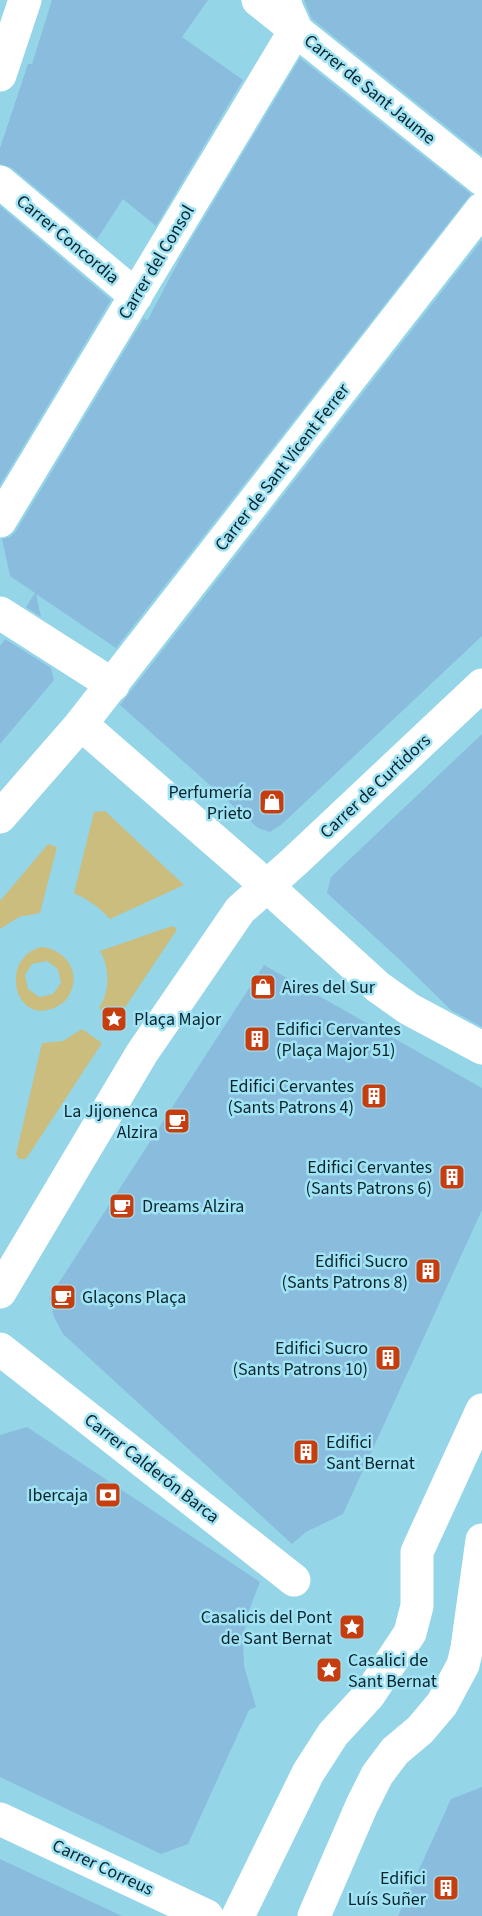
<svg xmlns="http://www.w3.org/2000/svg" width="482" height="1916" viewBox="0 0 482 1916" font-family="'Source Sans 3',sans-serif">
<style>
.green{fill:#cbbd7e;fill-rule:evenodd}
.building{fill:#8abddd}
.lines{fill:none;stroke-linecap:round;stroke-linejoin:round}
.street{stroke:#fff;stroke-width:33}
.labels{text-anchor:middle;stroke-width:5;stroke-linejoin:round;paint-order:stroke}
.street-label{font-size:18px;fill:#09252b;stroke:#a1e3f4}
.poi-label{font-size:18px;fill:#09252b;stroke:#a1e3f4;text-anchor:end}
</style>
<rect width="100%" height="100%" fill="#94d5e7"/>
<g class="green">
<path d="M105 811 184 885 110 919C99 907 89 900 74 893L94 812Z"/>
<path d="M48 844 57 847 40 913 19 917 0 929V901Z"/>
<path d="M172 926 176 928V931L116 1021 99 1008C110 991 110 968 100 951Z"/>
<path d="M42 947C66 950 83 973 68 997 65 1002 60 1005 54 1008 12 1025 0 956 42 947ZM47 961 58 969 61 983 53 994 39 997 28 989 25 975 32 964Z"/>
<path d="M82 1029 102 1043 26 1159H19L16 1154 42 1043 63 1041Z"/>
</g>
<g class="building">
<path d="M52 0H208L182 37 243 80 156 226 123 199 97 239 12 168 0 164V148L28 64H32Z"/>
<path d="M304 0H482V155L312 19Z"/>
<path d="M300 58 471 194 116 648 36 594 41 617 26 607 35 593 10 576 2 539 10 537 16 531 144 318 147 321 183 253Z"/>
<path d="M0 206 111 300 0 485Z"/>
<path d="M482 240V636L281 825 270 832 258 828 120 705Z"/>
<path d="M5 639 51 668 54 680 0 744V646Z"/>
<path d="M482 734V1027L451 1010 400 960 327 893 331 877Z"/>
<path d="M264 965 482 1088V1210L343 1514 306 1532 292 1544 63 1334 54 1317 49 1298Z"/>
<path d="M27 1427 260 1582 248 1613 243 1640 244 1666 256 1707 249 1710 188 1844 161 1854 0 1777V1435Z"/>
<path d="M482 1787V1916H398L451 1799Z"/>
<path d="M0 1859 122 1916H0Z"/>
</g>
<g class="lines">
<g class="street">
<path d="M258 0 482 179"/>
<path d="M0 75 25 0"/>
<path d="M0 182 136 296"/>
<path d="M0 521 296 29 286 7 285 0"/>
<path d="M0 613 113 685"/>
<path d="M81 724 482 209"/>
<path d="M0 817 81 724 267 886 378 987 409 1009 482 1048"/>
<path d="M0 1292 142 1053 240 910 294 862 482 685"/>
<path d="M0 1349 294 1580"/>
<path d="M0 1819 207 1916"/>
<path d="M238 1916 308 1773 333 1734 369 1695 410 1633 417 1606V1552L482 1410"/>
<path d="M314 1916 362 1805 377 1775 395 1751 420 1730 442 1704 463 1665 467 1648 482 1540"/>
</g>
</g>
<defs>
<g id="shop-square" transform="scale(1.35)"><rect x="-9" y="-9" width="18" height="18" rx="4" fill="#c63d10" stroke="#a1e3f4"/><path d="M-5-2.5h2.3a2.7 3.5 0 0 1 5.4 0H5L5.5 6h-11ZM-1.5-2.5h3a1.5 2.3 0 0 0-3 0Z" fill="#fff"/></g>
<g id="sight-square" transform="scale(1.35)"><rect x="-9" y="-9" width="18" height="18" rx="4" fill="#c63d10" stroke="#a1e3f4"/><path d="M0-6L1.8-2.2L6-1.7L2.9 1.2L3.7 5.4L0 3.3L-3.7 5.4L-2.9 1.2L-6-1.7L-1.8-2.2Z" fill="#fff"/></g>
<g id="building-square" transform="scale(1.35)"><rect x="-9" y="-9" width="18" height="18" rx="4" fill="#c63d10" stroke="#a1e3f4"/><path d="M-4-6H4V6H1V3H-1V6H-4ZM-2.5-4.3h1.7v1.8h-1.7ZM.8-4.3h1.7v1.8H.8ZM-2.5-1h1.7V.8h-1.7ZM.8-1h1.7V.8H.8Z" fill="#fff"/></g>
<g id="cafe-square" transform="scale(1.35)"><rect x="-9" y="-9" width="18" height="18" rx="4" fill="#c63d10" stroke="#a1e3f4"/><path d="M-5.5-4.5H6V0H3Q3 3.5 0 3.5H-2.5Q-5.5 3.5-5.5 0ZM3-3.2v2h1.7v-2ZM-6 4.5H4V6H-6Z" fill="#fff"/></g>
<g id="bank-square" transform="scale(1.35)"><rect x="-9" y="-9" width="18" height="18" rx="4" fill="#c63d10" stroke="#a1e3f4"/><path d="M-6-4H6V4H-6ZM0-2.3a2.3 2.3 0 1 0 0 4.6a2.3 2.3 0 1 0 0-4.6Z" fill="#fff"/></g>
</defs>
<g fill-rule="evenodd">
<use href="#shop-square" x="272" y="802"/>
<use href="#shop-square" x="263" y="987"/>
<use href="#sight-square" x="114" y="1019"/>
<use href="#building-square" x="257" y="1039"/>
<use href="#building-square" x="374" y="1096"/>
<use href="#cafe-square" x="177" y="1121"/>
<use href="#building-square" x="452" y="1177"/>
<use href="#cafe-square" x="122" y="1206"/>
<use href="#building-square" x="428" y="1271"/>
<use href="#cafe-square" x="63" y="1297"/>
<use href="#building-square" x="388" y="1358"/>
<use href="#building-square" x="306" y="1452"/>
<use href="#bank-square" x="108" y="1495"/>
<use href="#sight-square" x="352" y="1627"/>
<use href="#sight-square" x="329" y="1670"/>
<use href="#building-square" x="446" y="1888"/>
</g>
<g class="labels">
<g class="street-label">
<text transform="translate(370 89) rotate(39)" y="6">Carrer de Sant Jaume</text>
<text transform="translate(68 239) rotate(40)" y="6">Carrer Concordia</text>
<text transform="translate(156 262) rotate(-59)" y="6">Carrer del Consol</text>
<text transform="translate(282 467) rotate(-52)" y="6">Carrer de Sant Vicent Ferrer</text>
<text transform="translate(375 786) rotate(-43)" y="6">Carrer de Curtidors</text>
<text transform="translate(152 1468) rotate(38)" y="6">Carrer Calderón Barca</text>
<text transform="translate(103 1867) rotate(25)" y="6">Carrer Correus</text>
</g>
<g class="poi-label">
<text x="252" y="798">Perfumería<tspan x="252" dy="21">Prieto</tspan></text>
<text x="282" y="993" text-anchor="start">Aires del Sur</text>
<text x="134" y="1025" text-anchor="start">Plaça Major</text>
<text x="276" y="1035" text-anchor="start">Edifici Cervantes<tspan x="276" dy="21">(Plaça Major 51)</tspan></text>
<text x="354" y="1092">Edifici Cervantes<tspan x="354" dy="21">(Sants Patrons 4)</tspan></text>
<text x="158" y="1117">La Jijonenca<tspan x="158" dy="21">Alzira</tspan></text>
<text x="432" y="1173">Edifici Cervantes<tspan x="432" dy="21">(Sants Patrons 6)</tspan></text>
<text x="142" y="1212" text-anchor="start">Dreams Alzira</text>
<text x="408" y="1267">Edifici Sucro<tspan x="408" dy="21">(Sants Patrons 8)</tspan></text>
<text x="82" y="1303" text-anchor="start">Glaçons Plaça</text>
<text x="368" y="1354">Edifici Sucro<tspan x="368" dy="21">(Sants Patrons 10)</tspan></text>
<text x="326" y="1448" text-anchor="start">Edifici<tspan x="326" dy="21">Sant Bernat</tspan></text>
<text x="88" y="1501">Ibercaja</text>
<text x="332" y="1623">Casalicis del Pont<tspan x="332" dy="21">de Sant Bernat</tspan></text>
<text x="348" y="1666" text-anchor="start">Casalici de<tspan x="348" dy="21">Sant Bernat</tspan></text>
<text x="426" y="1884">Edifici<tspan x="426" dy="21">Luís Suñer</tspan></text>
</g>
</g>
</svg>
